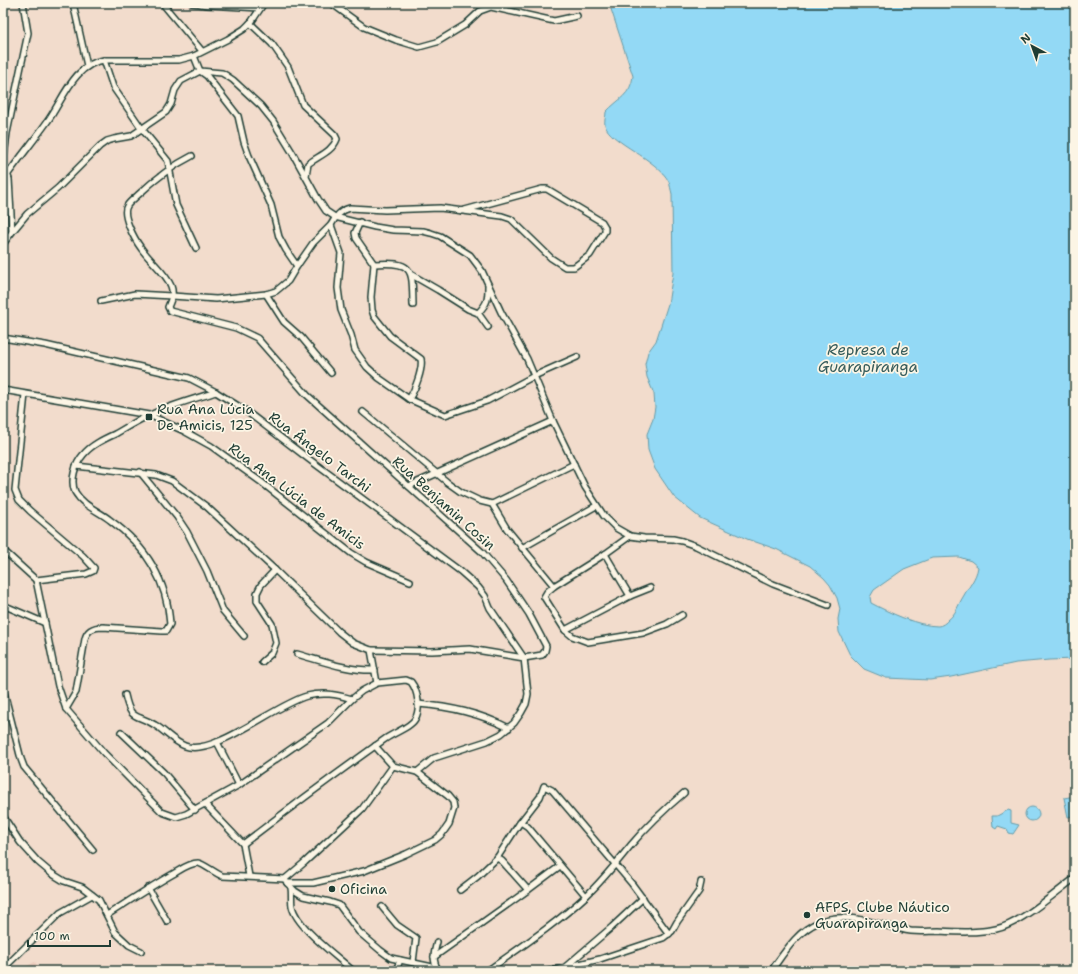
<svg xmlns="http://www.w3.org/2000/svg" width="1078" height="974" viewBox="0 0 1078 974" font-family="'Shantell Sans',sans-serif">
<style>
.built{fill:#ebcbbb}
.water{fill:#93d9f5;stroke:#659ba8;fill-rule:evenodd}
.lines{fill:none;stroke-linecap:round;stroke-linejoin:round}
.minor-casing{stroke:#1f3d34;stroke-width:8}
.minor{stroke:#fcf5e5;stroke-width:5}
.poi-dot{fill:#1f3d34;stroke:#fcf5e5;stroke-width:1.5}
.labels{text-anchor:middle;stroke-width:3.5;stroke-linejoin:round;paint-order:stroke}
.poi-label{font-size:14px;fill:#1f3d34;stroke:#fcf5e5;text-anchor:start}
.street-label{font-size:14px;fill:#1f3d34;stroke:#fcf5e5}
.water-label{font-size:15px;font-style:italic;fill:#365c5b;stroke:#fcf5e5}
</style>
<rect width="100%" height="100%" fill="#f2dccc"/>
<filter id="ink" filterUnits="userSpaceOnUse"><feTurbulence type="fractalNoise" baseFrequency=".025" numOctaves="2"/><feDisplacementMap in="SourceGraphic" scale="8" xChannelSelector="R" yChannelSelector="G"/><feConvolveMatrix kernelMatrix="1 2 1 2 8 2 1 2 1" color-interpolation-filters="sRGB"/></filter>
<g filter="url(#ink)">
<path class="built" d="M35 962 40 971H22L21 969Z"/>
<g class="water">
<path d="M609 3H1075V659L1049 660 1016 663 951 677 930 680 886 678 864 669 850 655 839 632 838 619 840 609 837 598 830 585 824 578 810 566 776 549 747 539 700 518 674 497 655 469 648 450 647 434 653 419 655 407 654 394 647 377 645 364 648 352 656 341 668 304 673 273 672 194C671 190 670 185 669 182 658 159 609 142 605 125 604 121 606 116 606 112 618 99 631 95 633 76ZM959 557 971 561 978 567C976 579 969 586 963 597 958 605 956 614 948 620 946 623 941 626 938 626 917 626 888 612 871 603L870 597 874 590 904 569 932 558Z"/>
<path d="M1075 796V816L1068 817 1064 798Z"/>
<circle cx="1032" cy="814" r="7"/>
<path d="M1008 810 1011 811V823L1019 825 1013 834 1009 833 1007 829 998 826 996 829 993 827 992 816H997Z"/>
</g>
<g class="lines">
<g class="minor-casing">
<g id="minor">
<path d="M73 3 87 66"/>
<path d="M162 3 202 51"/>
<path d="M192 3 207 5 260 8"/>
<path d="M331 3 364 27 396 40 419 47 437 42 465 25 480 11 491 7 554 21 577 16"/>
<path d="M250 23 272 44 288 67 303 105 335 135 337 139C332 152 318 156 308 164L306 176"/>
<path d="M194 56 200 71 207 76 238 116 244 142 249 156 271 205 279 237 286 250 297 266"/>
<path d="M104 60 113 87 142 129 168 161 176 205 196 248"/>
<path d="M192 156C172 166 155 179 138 195 135 198 129 202 127 206 121 215 135 240 141 248 149 260 166 273 171 286 174 294 171 300 168 307L170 311 236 328 257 338 307 395 482 552 506 580 529 614 546 646 545 651 542 655 524 658 470 649 432 651 371 650"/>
<path d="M8 174C21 156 35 139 47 122 63 100 74 64 104 60H179L194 56 228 39 244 29 252 21 264 3"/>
<path d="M461 211 542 189H547L602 222 605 227V231L590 255 574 267H565L551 258 511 219 502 216 440 208 385 210 350 208C341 210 335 217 331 225L341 253 338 288 341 310 351 335 355 350 367 367 379 378 409 399 445 415 487 401 534 376 577 357"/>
<path d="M360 222 355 233 356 238 374 264 371 297 372 310 374 316 390 336 421 359C423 369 415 390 409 399"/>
<path d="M12 232 27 214 58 188 100 146 107 141 114 139 131 136 166 112 171 104 175 90 181 81 200 71 222 73 227 76 233 80 261 106 273 121 292 152 318 199 326 211 335 217 375 227 393 230 423 231 431 233 440 236 470 255 482 271 501 312 527 359 553 421 585 487 604 516 616 528 630 536 644 538 673 539 682 541 696 546 773 584 828 605"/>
<path d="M3 244 12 232 9 179 4 165V156L7 133 28 33 23 3"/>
<path d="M374 264C415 261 412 270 413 305"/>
<path d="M412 275 438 290 468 309 478 313 488 327"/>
<path d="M266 294 284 322 301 337 331 373"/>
<path d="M101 301 135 294 172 296 216 299 266 294 276 291 288 281 297 266 313 243 331 225"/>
<path d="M478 313C488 303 488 299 488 286"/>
<path d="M3 338 45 345 189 378 216 392 246 411 310 460 460 571 478 587 485 596 490 608 524 658 528 694 526 704 521 713 514 723 501 734 487 741 434 758 417 772"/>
<path d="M3 390 149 415 184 431 211 446 261 482 351 553 366 562 410 581"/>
<path d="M25 394 15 490 19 500 30 511 83 556 94 568 93 571 86 574 36 580"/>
<path d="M363 412 447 482 461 492 480 501 492 504 507 529 554 586 547 592 544 597 565 630 630 596 605 554"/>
<path d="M76 466 156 475 172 481 207 507 275 570 339 632 353 643 371 650 377 683"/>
<path d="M140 472 177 517 187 532 207 571 223 611 244 636"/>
<path d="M409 486 553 421"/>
<path d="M492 504 574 464"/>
<path d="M522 548 596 506"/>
<path d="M3 550 36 580 58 686 66 709 104 753 162 812 176 817 186 814 239 785 328 723 352 699 362 691 377 683 406 680 411 682C418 691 421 709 415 719 411 727 393 733 385 739 337 773 290 808 243 844"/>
<path d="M554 586 605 554 630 536"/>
<path d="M630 596 650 588"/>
<path d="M3 605 45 623"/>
<path d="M565 630 572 636 588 642 643 633 667 624 682 615"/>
<path d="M297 654C322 661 348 671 375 670"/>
<path d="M262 662 272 653 276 643 272 624 257 601V593L261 585 275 570"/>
<path d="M3 688 21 759 24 767 93 850"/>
<path d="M125 695C131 722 136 713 155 725 165 731 174 742 185 746 214 757 276 704 307 696 323 692 336 694 352 699"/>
<path d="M418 704C451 707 479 713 509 728"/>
<path d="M66 709 76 692 85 639C87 630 93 627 103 627L162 631H166L170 624C167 580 146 546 110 520 99 511 83 506 75 492 70 481 75 464 83 455 91 445 104 439 115 434 127 427 138 420 150 415 171 405 194 399 216 392"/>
<path d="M121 732 164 773 195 810"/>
<path d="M217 742 239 785"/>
<path d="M205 804 243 844 249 876"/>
<path d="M3 816 20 842 38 862 51 873 64 881 82 887 99 900 115 932 129 945 141 951"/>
<path d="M520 823H522L528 827 586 896"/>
<path d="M497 858 502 861 528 890"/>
<path d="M285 879 287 883H313L364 871 406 854 435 840 442 834 449 824 454 808 453 802 448 796 417 772 393 766 375 746"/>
<path d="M287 883 295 891 303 896 330 902 339 905 359 932 380 950 391 958 437 968"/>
<path d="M148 888 167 921"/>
<path d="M291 888C292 893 291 901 292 906 296 927 337 956 353 971"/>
<path d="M460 890 478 876 497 858 519 824 540 797 544 786 552 790 632 884 669 934"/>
<path d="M382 907 397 925 416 938 413 962"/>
<path d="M107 915C129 901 150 887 173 874 180 870 189 863 198 863 202 863 215 873 222 876L285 879 305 862 362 809 393 766"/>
<path d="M437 942C434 952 432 960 438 970"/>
<path d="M434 957 528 890 560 866"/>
<path d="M4 968 60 913 92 895"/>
<path d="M564 968 612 927 643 898"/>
<path d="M396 971 400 960"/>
<path d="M487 971C521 947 557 923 587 895 604 879 617 862 631 845 647 826 665 809 684 793"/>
<path d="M550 971 600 959 663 938 672 931 677 922 694 898 699 891 701 882"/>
<path d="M771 971C784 953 797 931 819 922 848 910 882 927 911 931 920 932 930 931 939 931 958 932 977 933 996 929 1020 924 1055 893 1075 878"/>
</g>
</g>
<use href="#minor" class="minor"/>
</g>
</g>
<g class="poi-dot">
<rect x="145" y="413" width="8" height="8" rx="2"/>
<circle cx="332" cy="889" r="4"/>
<circle cx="807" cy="915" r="4"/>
</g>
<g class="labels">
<g class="poi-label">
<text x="157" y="414">Rua Ana Lúcia<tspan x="157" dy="16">De Amicis, 125</tspan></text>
<text x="340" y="894">Oficina</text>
<text x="815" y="912">AFPS, Clube Náutico<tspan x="815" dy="16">Guarapiranga</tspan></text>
</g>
<g class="street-label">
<text transform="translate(320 452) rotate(37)" y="5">Rua Ângelo Tarchi</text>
<text transform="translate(297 496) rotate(37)" y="5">Rua Ana Lúcia de Amicis</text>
<text transform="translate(444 503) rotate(42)" y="5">Rua Benjamin Cosin</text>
</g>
<g class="water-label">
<text x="868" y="355">Represa de<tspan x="868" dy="17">Guarapiranga</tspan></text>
</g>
</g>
<rect width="1078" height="974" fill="none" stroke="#fcf5e5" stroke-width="16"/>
<rect x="8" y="8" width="1062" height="958" fill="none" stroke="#1f3d34" stroke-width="1.5" filter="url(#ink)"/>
<g transform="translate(1032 46) rotate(319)" stroke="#fcf5e5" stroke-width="3" paint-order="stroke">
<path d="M0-3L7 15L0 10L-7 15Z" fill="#1f3d34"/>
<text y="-6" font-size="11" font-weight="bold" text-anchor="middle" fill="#1f3d34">N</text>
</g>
<path d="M28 940v6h82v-6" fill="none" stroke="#1f3d34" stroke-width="2"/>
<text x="34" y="940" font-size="12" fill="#1f3d34" stroke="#fcf5e5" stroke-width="3" paint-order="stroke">100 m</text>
</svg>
